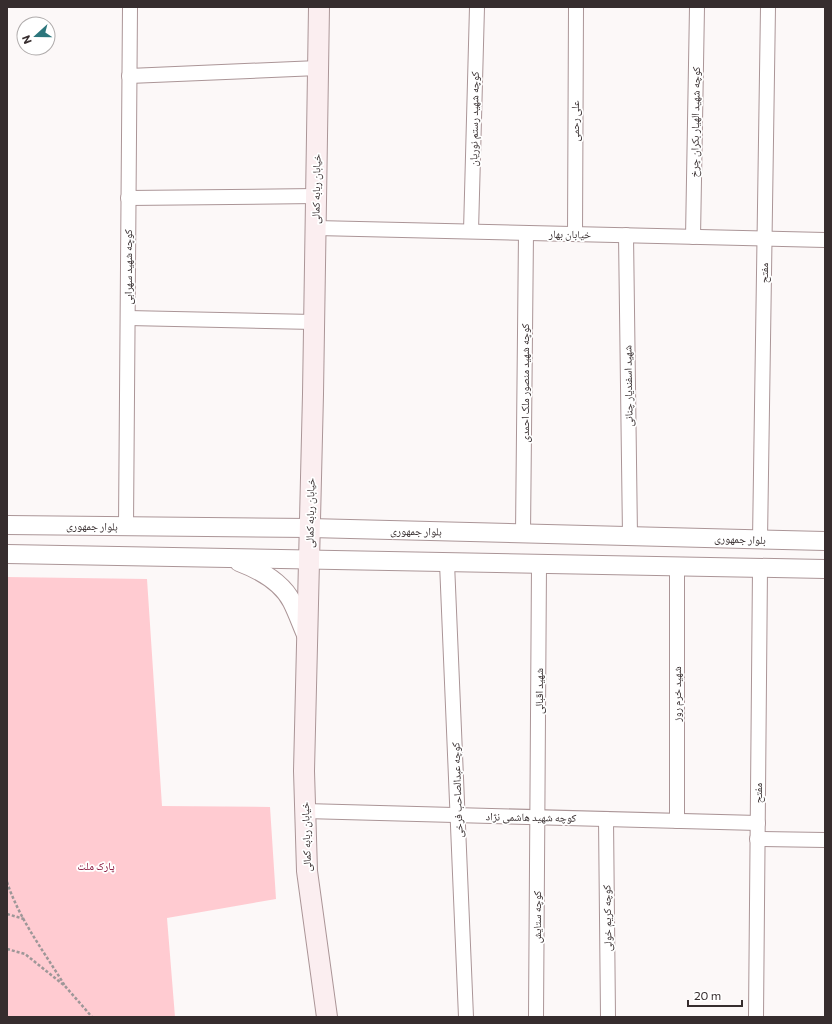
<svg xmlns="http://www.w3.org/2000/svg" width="832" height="1024" viewBox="0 0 832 1024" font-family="Commissioner,'Noto Naskh Arabic',sans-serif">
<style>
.green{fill:#ffcbd1}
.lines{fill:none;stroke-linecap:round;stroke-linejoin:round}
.minor-casing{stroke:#ab9597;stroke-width:16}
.tertiary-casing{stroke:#ab9597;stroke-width:20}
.secondary-casing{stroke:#ab9597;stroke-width:22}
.path{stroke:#9e9798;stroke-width:2.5;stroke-dasharray:3 2;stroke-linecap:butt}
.minor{stroke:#fff;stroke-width:14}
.tertiary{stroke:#fff;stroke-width:18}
.secondary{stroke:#fbeef0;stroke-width:20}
.labels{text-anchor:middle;stroke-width:3.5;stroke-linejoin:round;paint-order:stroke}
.street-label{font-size:11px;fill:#362d2e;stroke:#fff}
.park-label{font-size:11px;fill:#820b33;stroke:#fff}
</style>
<rect width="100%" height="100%" fill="#fcf8f8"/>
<path class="green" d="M7 577 147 579 162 806 270 807 276 899 167 918 175 1017H7Z"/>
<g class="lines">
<g class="minor-casing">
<g id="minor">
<path d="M129 76 318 68"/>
<path d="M128 198 316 196"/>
<path d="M316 228 825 240"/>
<path d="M471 231 477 7"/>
<path d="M575 234 576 7"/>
<path d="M626 235 630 536"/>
<path d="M693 237 697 7"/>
<path d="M128 318 314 322"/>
<path d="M126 526 130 7"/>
<path d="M523 534 526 233"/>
<path d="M760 540 768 7"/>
<path d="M447 563 466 1017"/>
<path d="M305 811 758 823"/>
<path d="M606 819 608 1017"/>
<path d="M677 821V567"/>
<path d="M757 839 825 840"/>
<path d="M536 1017 539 565"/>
<path d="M756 1017 760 568"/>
</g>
</g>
<g class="tertiary-casing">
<g id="tertiary">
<path d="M7 525 310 528 825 541"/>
<path d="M7 554 825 569"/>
<path d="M239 562C260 570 282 582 292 602 298 614 302 626 307 637"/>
</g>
</g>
<g class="secondary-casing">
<path id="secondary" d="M319 7 313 394 304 771 307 871 327 1017"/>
</g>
<g class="path">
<path d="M7 882C19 919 45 953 65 986"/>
<path d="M7 914 24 919"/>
<path d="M7 949 25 954 65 986 92 1017"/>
</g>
<use href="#minor" class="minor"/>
<use href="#tertiary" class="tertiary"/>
<use href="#secondary" class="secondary"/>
</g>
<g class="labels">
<g class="street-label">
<text transform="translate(474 119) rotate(-89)" y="4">کوچه شهید رستم نوریان</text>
<text transform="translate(575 121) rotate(-90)" y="4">علی رحمی</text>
<text transform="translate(695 122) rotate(-89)" y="4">کوچه شهید الهیار بکران چرخ</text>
<text transform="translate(316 189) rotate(-89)" y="4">خیابان ربابه کمالی</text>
<text transform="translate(570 234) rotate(1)" y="4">خیابان بهار</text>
<text transform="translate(128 267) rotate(-90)" y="4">کوچه شهید سهرابی</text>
<text transform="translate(764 273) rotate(-89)" y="4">مفتح</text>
<text transform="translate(525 383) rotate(-90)" y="4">کوچه شهید منصور ملک احمدی</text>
<text transform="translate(628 386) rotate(-91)" y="4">شهید اسفندیار چنانی</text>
<text transform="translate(310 513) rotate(-89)" y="4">خیابان ربابه کمالی</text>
<text transform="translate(92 526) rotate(1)" y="4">بلوار جمهوری</text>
<text transform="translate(416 531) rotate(1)" y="4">بلوار جمهوری</text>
<text transform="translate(740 539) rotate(2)" y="4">بلوار جمهوری</text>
<text transform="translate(539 691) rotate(-90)" y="4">شهید اقبالی</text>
<text transform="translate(677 694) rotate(-90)" y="4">شهید خرم روز</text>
<text transform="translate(457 790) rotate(-92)" y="4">کوچه عبدالصاحب فرخی</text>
<text transform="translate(758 793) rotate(-90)" y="4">مفتح</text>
<text transform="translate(531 817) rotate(1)" y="4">کوچه شهید هاشمی نژاد</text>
<text transform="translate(306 837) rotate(-92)" y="4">خیابان ربابه کمالی</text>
<text transform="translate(537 917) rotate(-90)" y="4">کوچه ستایش</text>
<text transform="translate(607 918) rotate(-91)" y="4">کوچه کریم خولی</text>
</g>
<g class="park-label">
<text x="96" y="870">پارک ملت</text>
</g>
</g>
<rect width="832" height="1024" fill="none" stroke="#362d2e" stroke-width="16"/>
<g transform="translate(36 36) rotate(249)"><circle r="19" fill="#ffffff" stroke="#afabab"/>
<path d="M0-3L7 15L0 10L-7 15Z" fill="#2c767c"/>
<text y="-6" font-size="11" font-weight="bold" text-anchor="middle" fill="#362d2e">N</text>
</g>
<path d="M688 1000v6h54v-6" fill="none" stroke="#362d2e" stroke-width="2"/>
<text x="694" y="1000" font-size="12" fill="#362d2e" stroke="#ffffff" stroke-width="3" paint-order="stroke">20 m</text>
</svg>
